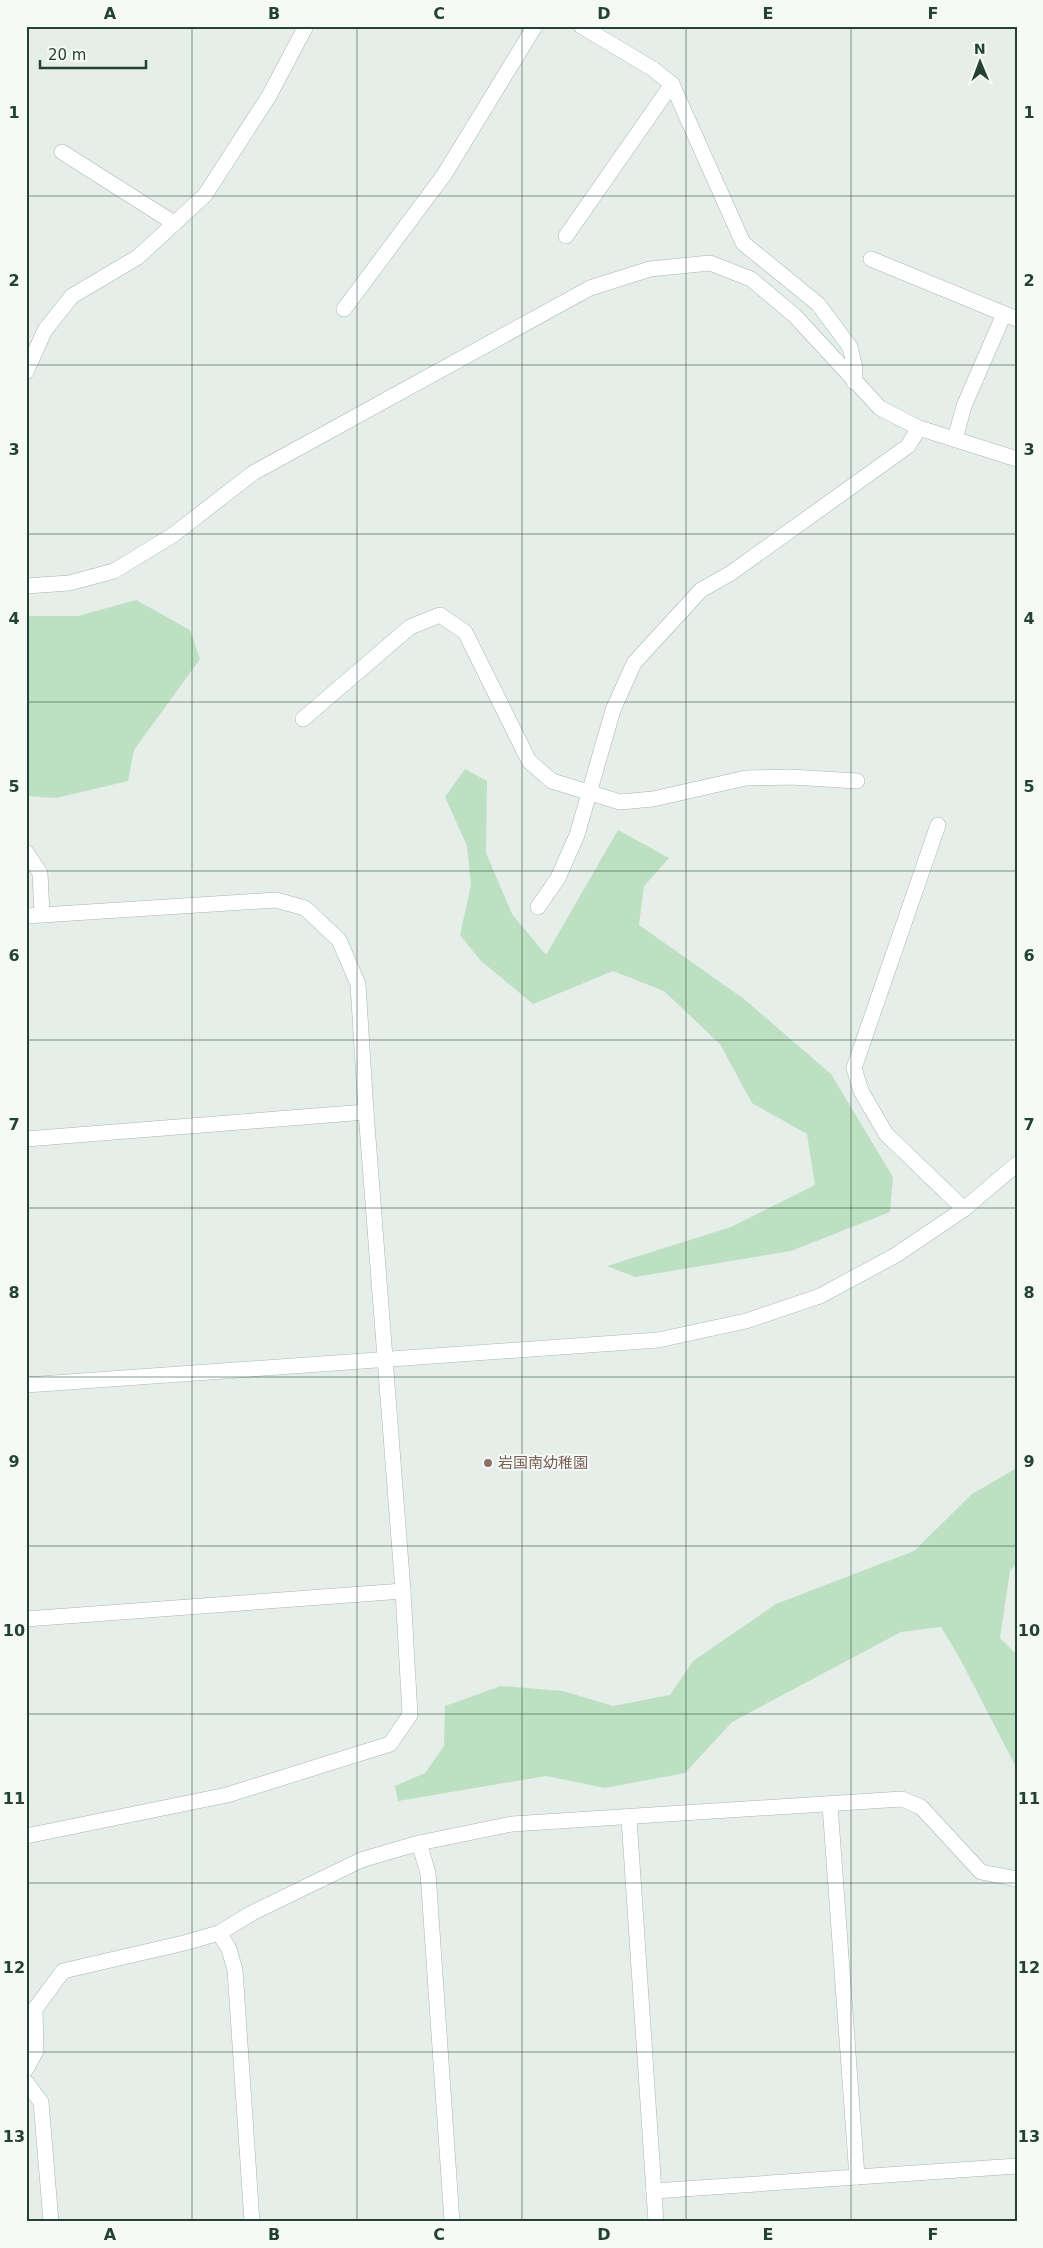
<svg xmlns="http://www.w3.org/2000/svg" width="1043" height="2248" viewBox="0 0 1043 2248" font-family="'DejaVu Sans','Noto Sans JP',sans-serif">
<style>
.green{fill:#bde0c2}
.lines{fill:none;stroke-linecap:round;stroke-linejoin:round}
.street-casing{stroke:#a7b7af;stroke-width:16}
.secondary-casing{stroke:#a5beb2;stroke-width:16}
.street{stroke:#fff;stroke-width:15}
.secondary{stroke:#fff;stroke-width:15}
.grid{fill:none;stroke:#234135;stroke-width:1;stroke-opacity:0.55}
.education-dot{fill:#8d6e63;stroke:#f6faf7;stroke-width:2}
.labels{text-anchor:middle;stroke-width:4;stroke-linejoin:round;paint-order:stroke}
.education-label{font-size:15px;fill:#785e54;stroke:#f6faf7;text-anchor:start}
.neatline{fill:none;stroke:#234135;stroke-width:2}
.grid-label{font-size:16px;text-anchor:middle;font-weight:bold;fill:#234135}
</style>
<rect width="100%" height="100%" fill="#e5eee9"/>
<g class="green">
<path d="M136 600 190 630 200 659 134 750 128 781 56 798 26 796V616H78Z"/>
<path d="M465 769 487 781 486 853 512 914 546 955 618 830 669 858 644 886 639 925 744 999 831 1074 893 1177 890 1212 791 1251 635 1277 607 1266 731 1227 815 1185 807 1134 752 1103 720 1044 664 991 613 971 533 1004 480 960 460 935 471 885 467 846 445 797Z"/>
<path d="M1017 1468V1563L1010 1571 1000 1638 1017 1655V1769L958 1655 941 1627 901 1632 732 1722 685 1773 605 1788 546 1776 398 1801 395 1786 425 1773 444 1746 445 1706 501 1686 563 1691 613 1706 670 1695 693 1661 776 1604 914 1551 972 1494Z"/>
</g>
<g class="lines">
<g class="street-casing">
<g id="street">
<path d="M581 26 653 69 672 84 743 243 818 304 850 347 855 368 854 382"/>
<path d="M62 152 174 223"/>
<path d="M566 236 672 84"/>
<path d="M871 259 1017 319"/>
<path d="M344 309 444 175 535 26"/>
<path d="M26 372 45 330 72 296 138 257 205 195 269 96 306 26"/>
<path d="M955 439 964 406 1004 314"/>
<path d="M26 586 69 583 114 571 173 535 253 473 590 288 650 269 710 263 751 279 795 316 880 408 919 428 1017 459"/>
<path d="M303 719 410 627 440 615 465 632 529 761 552 781 620 802 653 799 746 778 791 777 857 781"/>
<path d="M938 825 854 1068 861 1091 886 1134 964 1209"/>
<path d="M26 852 40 873 42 915"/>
<path d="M538 907 558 878 577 835 613 710 634 663 701 590 731 573 908 446 919 428"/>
<path d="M26 916 276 900 305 908 339 940 358 984 366 1112 403 1591 410 1715 390 1744 227 1795 26 1836"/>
<path d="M26 1139 366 1112"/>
<path d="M26 1619 403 1591"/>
<path d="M830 1805 857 2177"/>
<path d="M629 1818 656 2222"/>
<path d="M419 1843 428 1873 452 2222"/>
<path d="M219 1933 229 1949 235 1970 252 2222"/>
<path d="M26 2069 36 2051 35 2009 63 1971 184 1943 219 1933 252 1913 361 1860 419 1843 512 1824 902 1799 921 1807 981 1872 1017 1879"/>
<path d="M26 2082 41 2102 51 2222"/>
<path d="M654 2191 1017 2166"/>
</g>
</g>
<g class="secondary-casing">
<path id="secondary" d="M26 1385 658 1340 746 1321 820 1296 896 1255 964 1209 1017 1164"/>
</g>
<use href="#street" class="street"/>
<use href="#secondary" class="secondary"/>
</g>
<path class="grid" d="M192 26V2222M357 26V2222M522 26V2222M686 26V2222M851 26V2222M26 196H1017M26 365H1017M26 534H1017M26 702H1017M26 871H1017M26 1040H1017M26 1208H1017M26 1377H1017M26 1546H1017M26 1714H1017M26 1883H1017M26 2052H1017"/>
<circle class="education-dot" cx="488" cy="1463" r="5"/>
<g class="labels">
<g class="education-label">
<text x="498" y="1468">岩国南幼稚園</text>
</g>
</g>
<rect width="1043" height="2248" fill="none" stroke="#f6faf7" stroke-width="55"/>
<g transform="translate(980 62) rotate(359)" stroke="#f6faf7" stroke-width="4" paint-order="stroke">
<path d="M0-4L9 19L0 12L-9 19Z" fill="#234135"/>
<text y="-8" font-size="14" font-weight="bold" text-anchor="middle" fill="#234135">N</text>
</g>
<path d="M40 60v8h106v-8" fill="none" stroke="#234135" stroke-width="2.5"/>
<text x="48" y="60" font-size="15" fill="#234135" stroke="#f6faf7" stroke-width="4" paint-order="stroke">20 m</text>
<rect x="28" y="28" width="988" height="2192" class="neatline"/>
<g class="grid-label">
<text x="110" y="19">A</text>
<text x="274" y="19">B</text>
<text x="439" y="19">C</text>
<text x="604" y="19">D</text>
<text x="768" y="19">E</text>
<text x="933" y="19">F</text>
<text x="14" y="118">1</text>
<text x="1029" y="118">1</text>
<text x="14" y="286">2</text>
<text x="1029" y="286">2</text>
<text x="14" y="455">3</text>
<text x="1029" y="455">3</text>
<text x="14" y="624">4</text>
<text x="1029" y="624">4</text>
<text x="14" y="792">5</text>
<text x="1029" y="792">5</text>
<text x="14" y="961">6</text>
<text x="1029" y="961">6</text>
<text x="14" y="1130">7</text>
<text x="1029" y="1130">7</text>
<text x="14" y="1298">8</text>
<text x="1029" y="1298">8</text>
<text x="14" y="1467">9</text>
<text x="1029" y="1467">9</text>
<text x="14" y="1636">10</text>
<text x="1029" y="1636">10</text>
<text x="14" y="1804">11</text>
<text x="1029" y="1804">11</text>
<text x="14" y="1973">12</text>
<text x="1029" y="1973">12</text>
<text x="14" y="2142">13</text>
<text x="1029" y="2142">13</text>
<text x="110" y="2240">A</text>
<text x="274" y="2240">B</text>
<text x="439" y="2240">C</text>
<text x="604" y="2240">D</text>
<text x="768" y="2240">E</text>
<text x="933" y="2240">F</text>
</g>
</svg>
